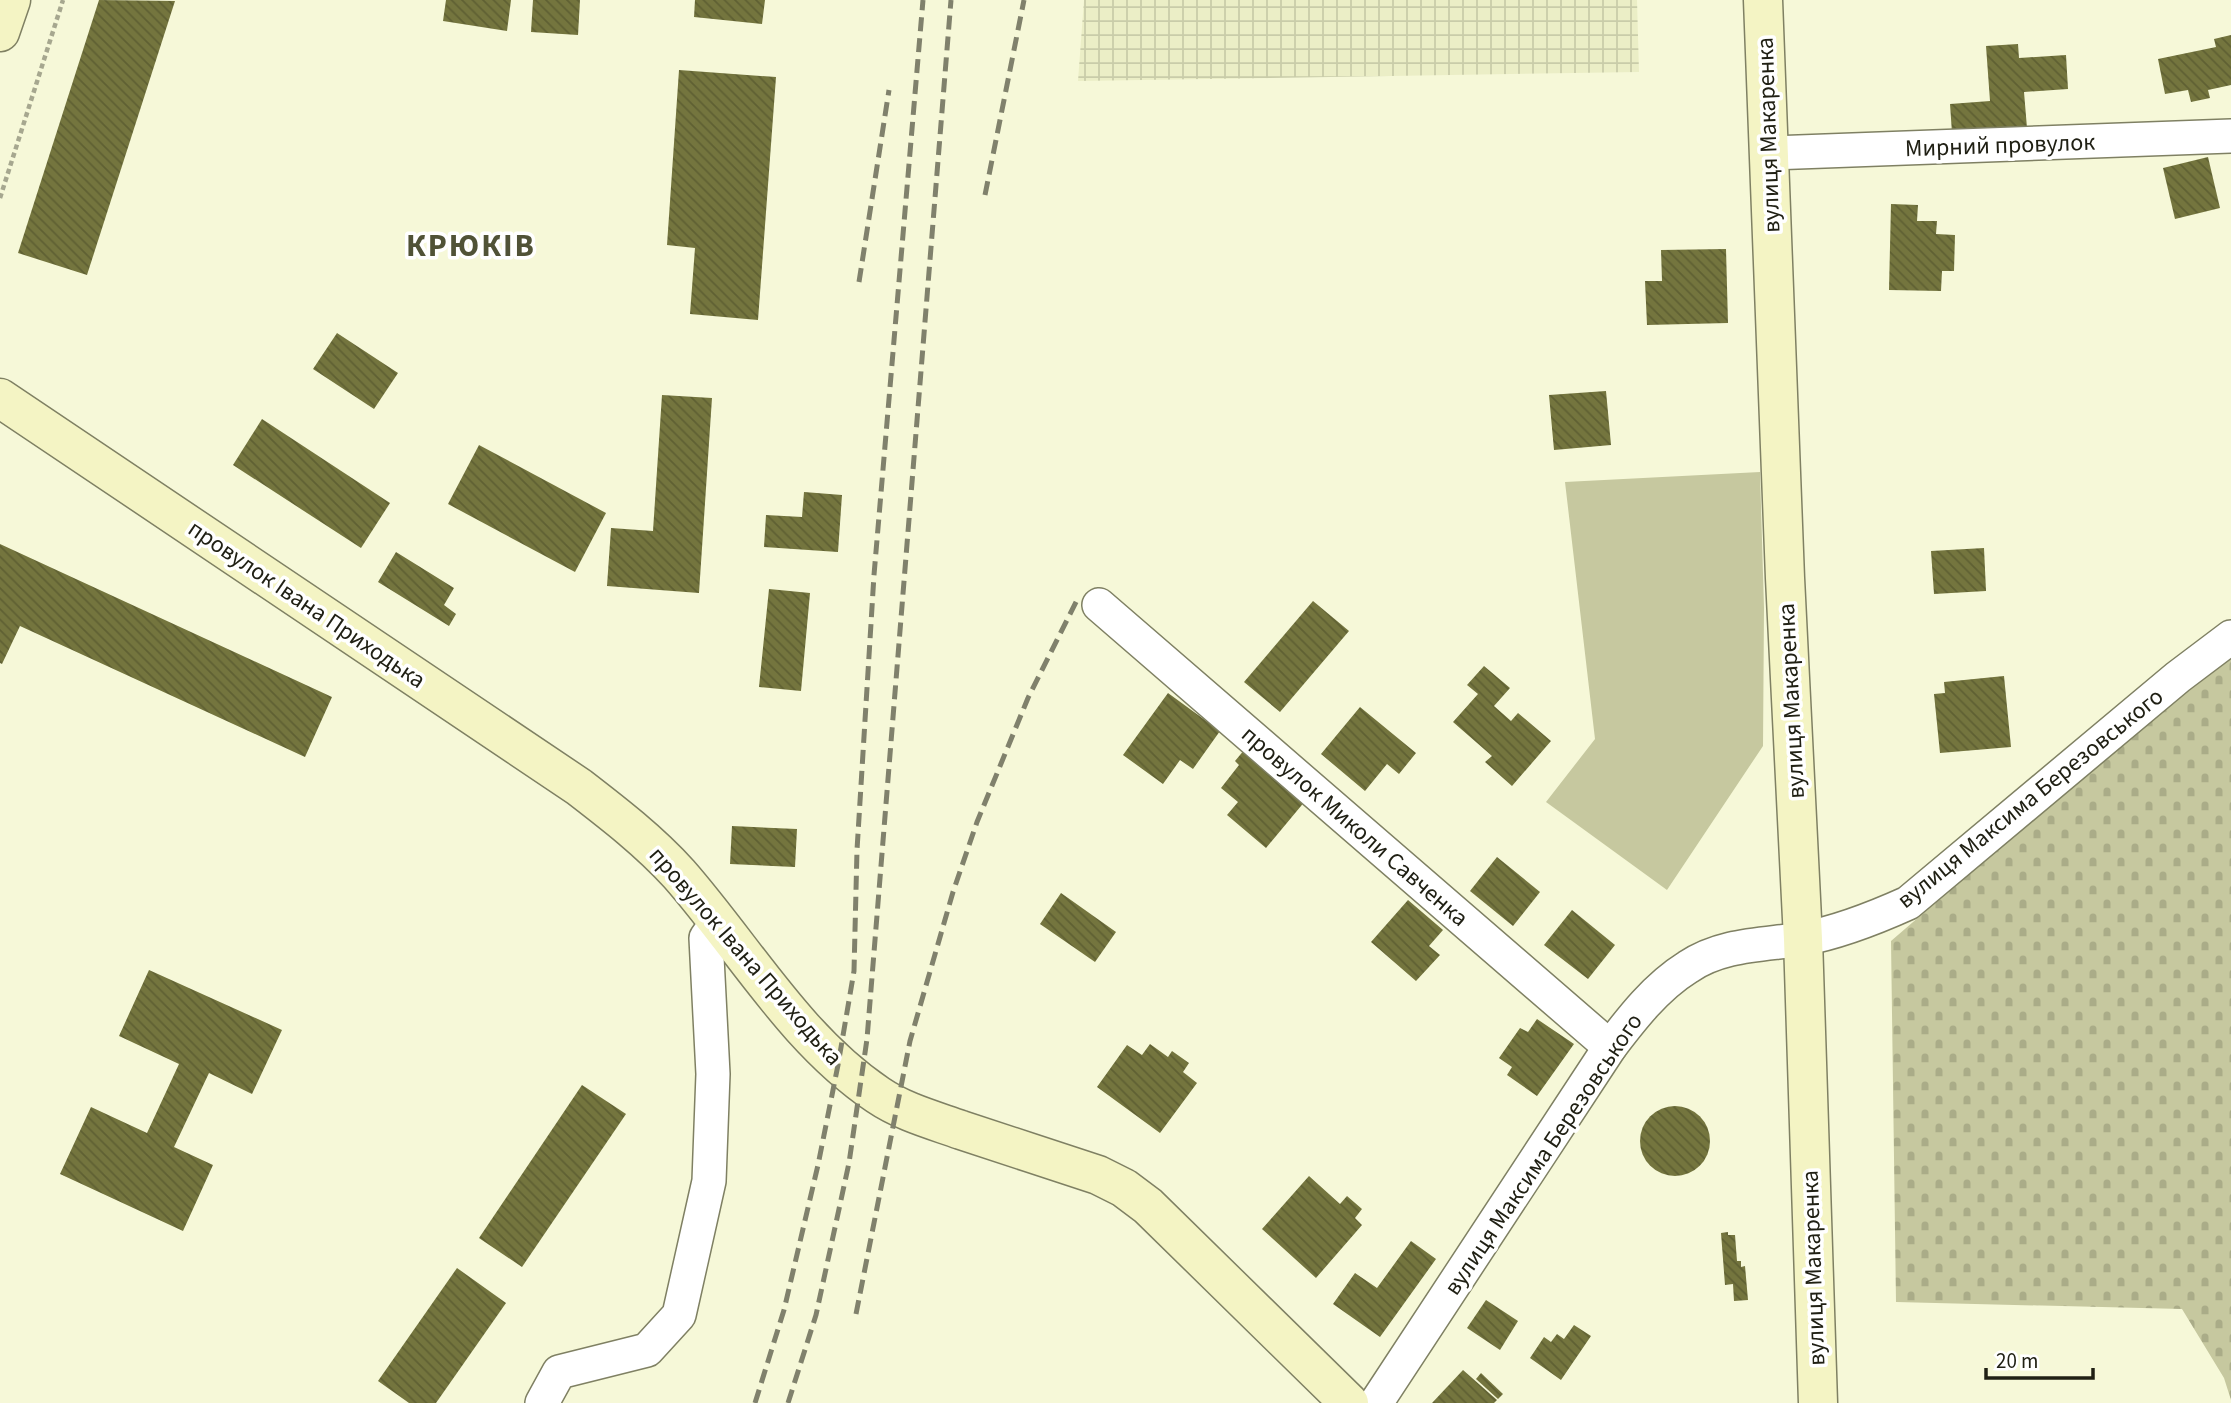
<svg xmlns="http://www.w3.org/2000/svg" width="2231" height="1403" viewBox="0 0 2231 1403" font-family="'Source Sans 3',sans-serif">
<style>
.industrial{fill:url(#industrial-grid)}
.cemetery{fill:url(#cemetery-stones)}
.green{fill:#c6c89f}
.building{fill:url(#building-back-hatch)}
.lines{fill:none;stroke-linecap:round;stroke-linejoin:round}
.street-casing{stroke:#7f8063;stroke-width:36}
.secondary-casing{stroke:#7f8063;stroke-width:41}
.path{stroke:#a6a78f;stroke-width:4.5;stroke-dasharray:5 3.5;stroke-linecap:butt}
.street{stroke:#fff;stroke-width:33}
.secondary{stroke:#f4f4c4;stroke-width:38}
.rail{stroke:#80816c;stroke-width:5;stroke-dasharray:14 7;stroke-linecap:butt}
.labels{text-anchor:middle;stroke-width:7;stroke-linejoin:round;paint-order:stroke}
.street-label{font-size:24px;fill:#202014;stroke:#fff}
.district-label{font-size:32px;font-weight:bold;letter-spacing:2px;fill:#505236;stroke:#fff}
</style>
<defs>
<pattern id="industrial-grid" width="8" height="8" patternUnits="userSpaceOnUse" patternTransform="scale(1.75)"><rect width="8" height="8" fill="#ebeec6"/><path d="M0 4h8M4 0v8" fill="none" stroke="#c9cca9"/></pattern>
<pattern id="cemetery-stones" width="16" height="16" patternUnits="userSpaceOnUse" patternTransform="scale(1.75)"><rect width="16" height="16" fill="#c6c89f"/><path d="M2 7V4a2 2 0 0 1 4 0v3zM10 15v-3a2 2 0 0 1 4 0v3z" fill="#aaac88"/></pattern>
<pattern id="building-back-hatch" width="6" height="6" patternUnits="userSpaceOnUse" patternTransform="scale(1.75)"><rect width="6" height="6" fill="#74753e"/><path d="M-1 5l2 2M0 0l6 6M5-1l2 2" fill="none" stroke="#5f6033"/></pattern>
</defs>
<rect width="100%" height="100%" fill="#f6f8d8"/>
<path class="industrial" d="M1084 0H1637L1639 72 1078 81Z"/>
<path class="cemetery" d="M2231 648V1400L2224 1378 2182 1309 1896 1302 1891 941Z"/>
<path class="green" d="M1760 472 1764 608 1763 746 1667 890 1546 802 1595 739 1565 482Z"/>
<g class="building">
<path d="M99 0 175 1 87 275 18 253Z"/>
<path d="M446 0H511L507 31 443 21Z"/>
<path d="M533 0H580L578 35 531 32Z"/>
<path d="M695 0H765L762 24 694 17Z"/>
<path d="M2231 35V85L2208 90 2210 98 2191 102 2188 90 2165 94 2158 59 2216 47 2214 39Z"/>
<path d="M2018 44 2019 58 2066 55 2068 89 2024 92 2027 128 1952 133 1950 104 1990 101 1986 46Z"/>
<path d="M679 70 776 77 758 320 690 314 695 248 667 245Z"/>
<path d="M2208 157 2220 208 2175 219 2163 168Z"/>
<path d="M1891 204 1918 205 1917 221H1937L1936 234 1955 235 1954 271H1942L1941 291 1889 290Z"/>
<path d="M1726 249 1728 323 1647 325 1645 281H1662L1661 250Z"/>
<path d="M337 333 398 373 374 409 313 369Z"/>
<path d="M1606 391 1611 445 1554 450 1549 395Z"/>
<path d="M662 395 712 398 699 593 607 586 611 528 653 531Z"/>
<path d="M262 419 390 503 361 548 233 465Z"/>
<path d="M479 445 606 513 575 572 448 504Z"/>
<path d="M804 492 842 495 838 552 764 547 766 515 802 517Z"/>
<path d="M0 544 332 697 305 757 20 626 2 664 0 663Z"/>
<path d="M1984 548 1986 591 1934 594 1931 551Z"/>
<path d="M396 552 454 588 444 605 456 614 449 626 378 582Z"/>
<path d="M769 589 810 593 801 691 759 687Z"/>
<path d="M1313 601 1349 631 1280 712 1244 682Z"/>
<path d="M1484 666 1510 688 1494 706 1511 721 1518 713 1551 741 1512 786 1485 762 1492 756 1453 722 1478 694 1467 685Z"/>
<path d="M2004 676 2011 747 1940 753 1934 694 1945 693 1944 682Z"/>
<path d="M1168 693 1220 731 1193 769 1180 760 1163 784 1123 755Z"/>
<path d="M1360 707 1416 753 1399 774 1387 764 1365 791 1321 754Z"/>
<path d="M1245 749 1306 800 1266 848 1227 815 1238 802 1221 788 1239 765 1235 761Z"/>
<path d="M732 826 797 829 795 867 730 864Z"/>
<path d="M1497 857 1540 892 1513 926 1470 891Z"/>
<path d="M1061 893 1116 932 1095 962 1040 924Z"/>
<path d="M1408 900 1443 930 1429 946 1440 955 1416 981 1371 942Z"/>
<path d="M1572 910 1615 945 1588 979 1544 945Z"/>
<path d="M149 970 282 1030 252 1094 209 1073 174 1147 213 1165 183 1231 60 1174 91 1107 147 1133 179 1064 119 1036Z"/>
<path d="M1537 1019 1574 1044 1537 1096 1507 1075 1512 1067 1499 1058 1520 1028 1528 1032Z"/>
<path d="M1150 1044 1168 1057 1172 1051 1189 1063 1183 1072 1197 1083 1160 1133 1097 1087 1127 1045 1142 1055Z"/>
<path d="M582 1085 626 1114 522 1267 479 1238Z"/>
<circle cx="1675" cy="1141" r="35"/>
<path d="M1309 1176 1340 1204 1347 1196 1362 1209 1355 1218 1362 1225 1316 1278 1262 1229Z"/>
<path d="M1728 1232V1235H1735L1737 1261H1741V1267L1745 1266 1748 1300 1734 1301 1733 1284 1725 1285 1721 1233Z"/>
<path d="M1411 1241 1436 1259 1380 1337 1333 1304 1355 1273 1377 1288Z"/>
<path d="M457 1268 506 1303 436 1403H409L378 1381Z"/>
<path d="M1486 1300 1518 1321 1500 1350 1467 1328Z"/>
<path d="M1574 1325 1591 1336 1561 1380 1530 1358 1544 1337 1551 1342 1557 1334 1564 1339Z"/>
<path d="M1463 1370 1497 1400 1494 1403H1432Z"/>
<path d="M1481 1373 1503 1394 1498 1399 1476 1379Z"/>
</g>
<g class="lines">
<g class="street-casing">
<g id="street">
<path d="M1770 153 2231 136"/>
<path d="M1099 605 1610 1047"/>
<path d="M542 1403 559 1372 647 1350 679 1315 709 1181 713 1074 706 938 718 921"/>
<path d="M1376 1403 1610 1047C1632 1018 1656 987 1688 967 1722 944 1763 945 1802 939 1835 933 1877 917 1908 903L2178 677 2231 637"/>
</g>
</g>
<g class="secondary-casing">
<g id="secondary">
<path d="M1763 0 1785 578 1803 939 1818 1403"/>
<path d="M0 32 11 0"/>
<path d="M0 398 579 787C614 814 649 841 679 874 744 948 795 1039 878 1095 903 1112 933 1120 961 1130 1007 1145 1052 1160 1098 1175L1124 1188 1148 1206 1349 1403"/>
</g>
</g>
<path class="path" d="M0 198 63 0"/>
<use href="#street" class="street"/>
<use href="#secondary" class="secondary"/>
<g class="rail">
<path d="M985 195 1024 0"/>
<path d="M859 282 889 90"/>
<path d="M856 1314 910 1041 953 892 977 822 1028 698 1077 600"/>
<path d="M755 1403 784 1310 818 1165 838 1065 854 971 857 850 874 575 923 0"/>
<path d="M788 1403 816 1315 849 1163 867 1039 951 0"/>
</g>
</g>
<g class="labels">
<g class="street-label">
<text transform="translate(1768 135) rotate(-92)" y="8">вулиця Макаренка</text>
<text transform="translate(2000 145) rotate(-2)" y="8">Мирний провулок</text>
<text transform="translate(307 604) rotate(34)" y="8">провулок Івана Приходька</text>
<text transform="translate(1791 701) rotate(-93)" y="8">вулиця Макаренка</text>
<text transform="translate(2030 798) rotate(-39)" y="8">вулиця Максима Березовського</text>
<text transform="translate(1355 826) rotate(41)" y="8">провулок Миколи Савченка</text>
<text transform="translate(746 956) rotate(49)" y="8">провулок Івана Приходька</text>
<text transform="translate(1543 1154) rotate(-56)" y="8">вулиця Максима Березовського</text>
<text transform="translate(1813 1268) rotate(-92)" y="8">вулиця Макаренка</text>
</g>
<g class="district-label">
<text x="471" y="256">КРЮКІВ</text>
</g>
</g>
<path d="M1986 1368v10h107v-10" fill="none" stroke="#202014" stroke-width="3.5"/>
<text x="1996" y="1368" font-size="21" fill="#202014" stroke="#ffffff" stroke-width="5" paint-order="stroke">20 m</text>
</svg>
